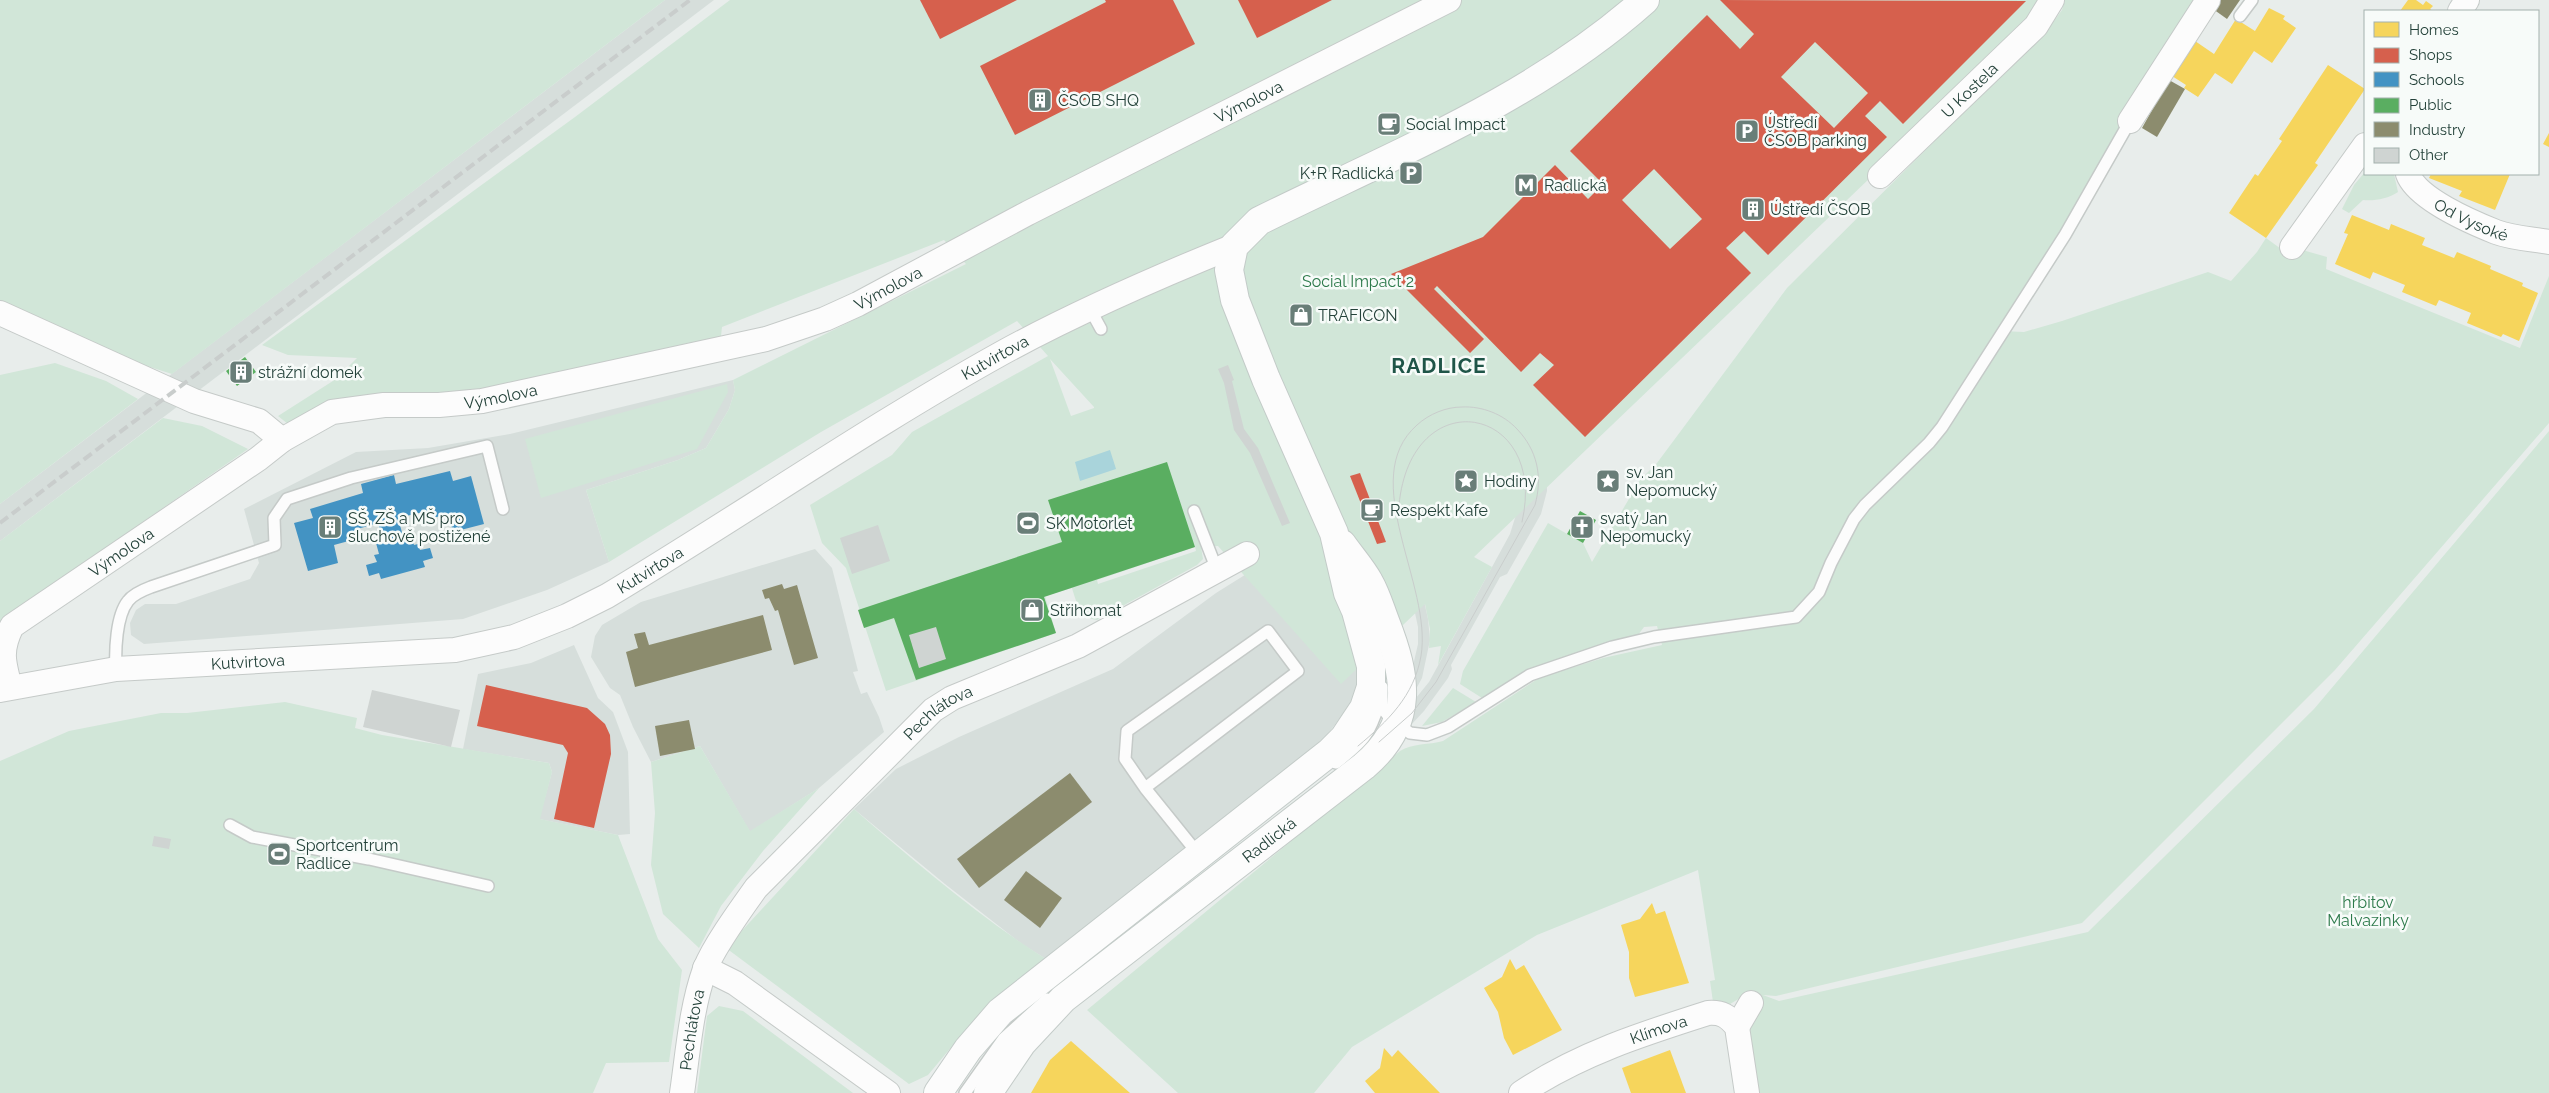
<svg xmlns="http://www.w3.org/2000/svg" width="2549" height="1093" viewBox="0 0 2549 1093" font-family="Raleway,sans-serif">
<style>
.built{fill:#d6dedb}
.green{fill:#d1e6d8;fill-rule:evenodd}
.water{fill:#a9d4db}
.homes{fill:#f6d55c}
.shops{fill:#d6604d;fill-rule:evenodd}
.schools{fill:#4393c3}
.public{fill:#5aae61}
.industry{fill:#8c8c6e}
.building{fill:#cfd4d2}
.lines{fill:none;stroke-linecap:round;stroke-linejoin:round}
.lane-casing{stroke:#c5cac8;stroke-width:14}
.street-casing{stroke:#c5cac8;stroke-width:26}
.secondary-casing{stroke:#c3cbc8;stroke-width:30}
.lane{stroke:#fcfcfc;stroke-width:11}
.street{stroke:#fcfcfc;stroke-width:24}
.secondary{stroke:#fcfcfc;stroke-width:28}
.tram{stroke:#c9cdcc;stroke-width:1}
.rail{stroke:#c9cdcc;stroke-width:4;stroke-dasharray:10 5;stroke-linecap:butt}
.labels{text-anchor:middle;stroke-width:5;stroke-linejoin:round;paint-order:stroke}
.street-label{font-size:16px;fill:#24423a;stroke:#f7fbf9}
.poi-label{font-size:16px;fill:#24423a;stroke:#f7fbf9;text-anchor:start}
.park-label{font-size:16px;fill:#2d7a4b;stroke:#f7fbf9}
.district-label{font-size:21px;font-weight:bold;letter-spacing:1px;fill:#1f5548;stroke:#f7fbf9}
</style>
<rect width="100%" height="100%" fill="#e8edeb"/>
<g class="built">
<path d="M665 0H714L0 541V504Z"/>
<path d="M733 380 735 390 729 409 706 448 678 460 586 490 609 562 547 590 463 619 144 644 131 635 130 623 136 610 145 604H176L250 579 259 563 244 509 356 452 428 448 510 434Z"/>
<path d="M1462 398 1482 400 1503 406 1523 420 1533 431 1546 461 1547 491 1541 514 1507 574 1500 577 1451 665 1452 669 1448 678 1424 711 1411 725 1405 723 1407 709 1429 682 1492 567 1510 534 1519 505 1518 479 1514 463 1505 447 1490 435 1472 430H1456L1438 437 1422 454 1411 480 1408 510 1410 537 1428 619 1430 640 1422 678 1408 704 1409 671 1412 670 1418 644V627L1385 472 1393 444 1411 419 1432 406Z"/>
<path d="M1293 545 1357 669 1356 688 1349 706 1327 735 1290 767 1046 959 1022 944 945 884 854 809 896 769 959 737 1113 669 1216 593Z"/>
<path d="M815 549 832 568 858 671 853 672 861 694 867 692 879 717 884 732 819 788 750 832 700 746 651 762 633 727 620 695 610 688 591 657 595 636 602 625 641 602Z"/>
<path d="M574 645 598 698 613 712 628 752 630 834 618 835 539 819 552 772 549 763 463 749 478 674 531 663Z"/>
</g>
<g class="green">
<path d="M0 0H665L172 374 131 361 0 303Z"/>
<path d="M730 0H2056L1474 557 1492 567 1438 665 1441 646 1429 648 1430 629 1425 604 1341 684 1218 546 1201 547 1203 559 1197 565 1097 620C1081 618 1076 602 1072 588L1045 596 1056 633 886 691 846 568 822 543 810 505 892 455 912 432 1048 356 1017 321 821 432 609 562 586 490 678 460 706 448 729 409 735 390 733 380 966 264 944 240 722 327 721 336 550 377 288 424 278 416 336 379 357 358 288 355 262 345 575 117ZM1050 359 1094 407V408L1071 416ZM1195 547 1196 551 1098 584 1097 580Z"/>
<path d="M2065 0H2197L2002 331 2024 332 2062 321 2208 272 2231 281 2257 252 2266 238 2288 254 2292 247 2327 257 2326 269 2520 348 2549 276V423L2335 670 2082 923 1776 996 1763 995 1779 1001 2088 932 2314 709 2549 431V1093H1759L1742 997 1730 1004 1713 1002 1710 981 1715 980 1698 870 1537 935 1352 1047 1314 1093H1178L1087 1010 1400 751C1412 743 1429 745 1443 741L1539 678 1603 658 1662 645 1657 626 1644 627 1638 635 1531 668 1482 698 1460 684 1463 671 1548 523 1583 543 1592 562 1640 480 1657 463 1787 288 2051 25 2062 10Z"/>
<path d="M2365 172V174H2394L2398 192C2388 199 2374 201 2363 200L2349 213 2342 209 2354 185Z"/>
<path d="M55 363 106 381 138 399 0 504V375Z"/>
<path d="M727 384 728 392 697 449 541 498 525 439Z"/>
<path d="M163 418 202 426 248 449 7 616 0 624V541Z"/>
<path d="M1453 688 1476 702 1442 722 1422 726Z"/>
<path d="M285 702 357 718 355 728 382 735 549 763 552 772 540 819 618 835 658 939 682 970 669 1062 606 1063 593 1093H0V761L69 731 161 713H187Z"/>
<path d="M700 746 750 831 819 788 763 851 721 906 699 948 663 914 651 865 655 813 651 762Z"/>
<path d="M854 809C915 862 978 916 1046 959L984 1008 928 1075 909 1084 726 948Z"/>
<path d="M719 1006 743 1011 853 1093H697L707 1016Z"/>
</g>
<path class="water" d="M1110 450 1116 469 1080 481 1075 462Z"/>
<g class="homes">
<path d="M2408 0H2416L2423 5 2426 1 2433 6 2430 9 2433 11H2400Z"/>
<path d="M2269 8 2285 16 2283 19 2296 28 2272 63 2254 51 2232 84 2215 73 2198 97 2184 88 2186 85 2172 76 2195 41 2214 54 2236 19 2255 31Z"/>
<path d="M2328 65 2365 89 2315 163 2318 165 2266 238 2229 213 2255 174 2258 176 2282 141 2279 139Z"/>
<path d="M2549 133V147L2543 144Z"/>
<path d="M2431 174H2510L2495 210 2459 196 2462 191 2429 178Z"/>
<path d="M2352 215 2389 230 2391 224 2425 238 2422 245 2454 258 2457 252 2491 266 2490 269 2523 283 2522 286 2538 293 2519 341 2503 334 2501 337 2467 323 2471 313 2439 300 2436 306 2402 292 2405 285 2373 272 2370 279 2335 264 2348 234 2344 233Z"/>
<path d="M1652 903 1656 914 1665 911 1689 983 1635 997 1629 978V952L1621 925 1640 919Z"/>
<path d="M1510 959 1516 970 1524 965 1562 1030 1513 1055 1504 1038 1498 1012 1484 988 1502 977Z"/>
<path d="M1071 1041 1130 1093H1031L1050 1060Z"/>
<path d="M1384 1048 1392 1057 1398 1050 1440 1093H1375L1365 1081 1380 1068Z"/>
<path d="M1670 1050 1686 1093H1631L1622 1068Z"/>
</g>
<g class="shops">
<path d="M920 0H1017L940 39Z"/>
<path d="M1105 0H1173L1195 44 1015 135 980 66 1106 2Z"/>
<path d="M1238 0H1332L1257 38Z"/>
<path d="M1720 0 2026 1 1903 124 1880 101 1865 116 1887 137 1768 255 1744 231 1726 248 1751 273 1585 437 1533 385 1554 365 1540 353 1521 372 1437 286 1434 289 1484 339 1470 353 1391 274 1483 237 1555 165 1588 199 1603 184 1570 151 1707 15 1740 49 1754 34ZM1815 42 1868 93 1834 128 1781 77ZM1654 169 1702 219 1670 249 1622 200Z"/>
<path d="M1360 473 1386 542 1377 544 1350 476Z"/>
<path d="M486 685 587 708 605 724 610 735 611 754 594 828 554 819 568 753 563 745 477 726Z"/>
</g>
<path class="schools" d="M450 471 453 481 471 476 484 524 453 532 448 514 425 520 423 512 398 518 403 536 411 534 414 545 418 544 420 550 430 548 433 558 423 561 425 567 381 579 379 573 369 576 366 565 377 562 374 555 379 554 376 543 383 541 378 523 354 530 356 539 334 545 338 563 308 571 294 523 313 518 310 509 363 493 361 484 394 475 396 484Z"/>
<g class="public">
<path d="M245 357 256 372 237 386 226 371Z"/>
<path d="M1167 462 1195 547 1044 597 1056 633 916 680 894 618 864 628 858 610 1062 542 1048 500Z"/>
<path d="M1580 511 1596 520 1583 543 1567 534Z"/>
</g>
<g class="industry">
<path d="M2220 0H2240L2227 19 2213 9Z"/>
<path d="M2169 80 2185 89 2157 137 2142 128Z"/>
<path d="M782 584 784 589 797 585 818 658 794 665 778 610 775 611 769 598 765 599 762 590Z"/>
<path d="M763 615 772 650 635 687 626 652 638 648 634 634 645 632 649 645Z"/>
<path d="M689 720 695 749 660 756 655 726Z"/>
<path d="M1070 773 1092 802 979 888 957 859Z"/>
<path d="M1026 871 1062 898 1040 928 1004 900Z"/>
</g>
<g class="building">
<path d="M1228 365 1234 380 1232 381 1244 429 1258 448 1290 523 1282 526 1250 453 1234 430 1224 383 1218 369Z"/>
<path d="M878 525 890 561 852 574 840 538Z"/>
<path d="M936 627 946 659 919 668 909 635Z"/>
<path d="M372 690 460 710 451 747 363 727Z"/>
<path d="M154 836 171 839 169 849 152 846Z"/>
</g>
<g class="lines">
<g class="lane-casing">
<g id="lane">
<path d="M2240 16 2252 0"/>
<path d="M1089 307 1101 329"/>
<path d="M1194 511 1217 570"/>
<path d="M116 669C115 651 116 616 128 601 133 594 143 590 151 587L275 545 274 518 287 499 351 478 487 446 503 509"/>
<path d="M1382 687V708L1390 718 1410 733 1427 735 1448 727 1530 675 1612 647 1654 637 1796 617 1819 592 1831 563 1854 519 1865 505 1929 443 1942 427 2065 235 2130 121"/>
<path d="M1336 763C1364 741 1369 736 1380 701"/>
<path d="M1145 788 1125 759 1127 731 1268 631 1298 671 1145 788 1199 855"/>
<path d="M230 825 252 837 369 859 488 886"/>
<path d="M965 1093 1004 1038 1047 999"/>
</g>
</g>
<g class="street-casing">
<g id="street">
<path d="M2460 11 2467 0"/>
<path d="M2130 121 2208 0"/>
<path id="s1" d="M2408 174C2417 199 2471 222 2496 232 2512 238 2532 239 2549 242"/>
<path id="s2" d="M1880 176 2036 26 2052 0"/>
<path d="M2292 247 2365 145"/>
<path d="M0 313 194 401 259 421 282 440"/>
<path id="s3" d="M10 687C3 661 0 650 12 626L258 459 282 440 332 412 384 405H439L482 401 766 339 825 319 858 304 1028 213 1449 0"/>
<path id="s4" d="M0 690 116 669 455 650 514 637 567 616 607 596C739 517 867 428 1002 353 1077 312 1155 278 1234 246"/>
<path d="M705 968 735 983 888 1093"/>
<path d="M1737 1027 1751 1003"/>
<path id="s5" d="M682 1093C688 1052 691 1008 705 969 714 946 741 909 756 888L933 710 952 698 1078 646 1247 554"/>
<path id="s6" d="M1521 1093C1579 1054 1642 1034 1708 1013 1722 1012 1728 1016 1737 1027L1747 1093"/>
</g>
</g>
<g class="secondary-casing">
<g id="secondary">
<path d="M938 1093 968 1049 1000 1012 1330 752 1344 738 1364 708 1371 687V666L1356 611 1348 593 1334 533 1266 379 1235 300 1229 270 1234 246 1259 221C1392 155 1533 100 1645 0"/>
<path id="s7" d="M988 1093 1022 1043 1063 999 1364 766C1415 723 1407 677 1385 621 1380 608 1376 594 1369 582 1362 569 1351 557 1342 544"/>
</g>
</g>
<use href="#lane" class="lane"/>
<use href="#street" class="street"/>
<use href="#secondary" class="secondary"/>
<g class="tram">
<path d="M1399 505C1411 379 1549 405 1522 522"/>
<path d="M1358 746C1388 721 1414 696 1421 656 1433 585 1356 479 1417 425 1429 414 1446 407 1462 407 1482 406 1503 414 1517 429 1537 450 1543 476 1535 505L1436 682 1412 713 1379 742"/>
</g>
<path class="rail" d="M0 523 690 0"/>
</g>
<defs>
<g id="building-square" transform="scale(1.25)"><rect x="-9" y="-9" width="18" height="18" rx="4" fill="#697e78" stroke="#f7fbf9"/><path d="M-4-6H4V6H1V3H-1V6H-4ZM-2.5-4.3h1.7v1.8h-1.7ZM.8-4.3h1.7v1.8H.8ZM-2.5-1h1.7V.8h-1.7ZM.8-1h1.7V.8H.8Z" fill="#fff"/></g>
<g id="cafe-square" transform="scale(1.25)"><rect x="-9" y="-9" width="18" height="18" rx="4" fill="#697e78" stroke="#f7fbf9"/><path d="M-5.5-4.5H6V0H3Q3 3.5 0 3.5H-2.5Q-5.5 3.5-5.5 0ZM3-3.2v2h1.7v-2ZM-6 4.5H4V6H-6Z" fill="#fff"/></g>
<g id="parking-square" transform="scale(1.25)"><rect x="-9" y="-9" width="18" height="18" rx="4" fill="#697e78" stroke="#f7fbf9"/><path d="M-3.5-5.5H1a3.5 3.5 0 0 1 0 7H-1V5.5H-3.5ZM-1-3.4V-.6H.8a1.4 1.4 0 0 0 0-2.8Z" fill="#fff"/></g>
<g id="metro-square" transform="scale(1.25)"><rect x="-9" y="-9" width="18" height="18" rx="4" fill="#697e78" stroke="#f7fbf9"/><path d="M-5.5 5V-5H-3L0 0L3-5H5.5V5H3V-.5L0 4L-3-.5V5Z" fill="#fff"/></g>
<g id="shop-square" transform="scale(1.25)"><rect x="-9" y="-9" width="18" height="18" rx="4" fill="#697e78" stroke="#f7fbf9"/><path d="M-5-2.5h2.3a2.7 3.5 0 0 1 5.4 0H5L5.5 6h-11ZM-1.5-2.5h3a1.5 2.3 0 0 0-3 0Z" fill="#fff"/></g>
<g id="sight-square" transform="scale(1.25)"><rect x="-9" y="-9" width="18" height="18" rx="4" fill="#697e78" stroke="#f7fbf9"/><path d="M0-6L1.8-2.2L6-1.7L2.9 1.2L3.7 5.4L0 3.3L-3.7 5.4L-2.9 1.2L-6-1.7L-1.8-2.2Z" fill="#fff"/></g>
<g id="stadium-square" transform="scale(1.25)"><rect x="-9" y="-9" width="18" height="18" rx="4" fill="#697e78" stroke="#f7fbf9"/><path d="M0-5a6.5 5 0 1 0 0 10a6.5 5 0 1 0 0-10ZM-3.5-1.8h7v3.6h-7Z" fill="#fff"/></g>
<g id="church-square" transform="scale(1.25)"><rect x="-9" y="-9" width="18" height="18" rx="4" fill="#697e78" stroke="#f7fbf9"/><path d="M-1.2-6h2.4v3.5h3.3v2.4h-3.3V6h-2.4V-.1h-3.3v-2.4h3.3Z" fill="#fff"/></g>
</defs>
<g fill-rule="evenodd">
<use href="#building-square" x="1040" y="100"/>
<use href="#cafe-square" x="1389" y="124"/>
<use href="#parking-square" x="1747" y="131"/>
<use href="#parking-square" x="1411" y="173"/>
<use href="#metro-square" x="1526" y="185"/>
<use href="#building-square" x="1753" y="209"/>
<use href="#shop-square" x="1301" y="315"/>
<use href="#building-square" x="241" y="372"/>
<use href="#sight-square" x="1466" y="481"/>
<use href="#sight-square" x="1608" y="481"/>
<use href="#cafe-square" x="1372" y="510"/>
<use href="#stadium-square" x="1028" y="523"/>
<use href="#building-square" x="330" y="527"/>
<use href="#church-square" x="1582" y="527"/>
<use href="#shop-square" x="1032" y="610"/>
<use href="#stadium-square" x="279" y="854"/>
</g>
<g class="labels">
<g class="street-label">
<text dy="6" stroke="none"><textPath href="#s2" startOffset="124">U Kostela</textPath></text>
<text dy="6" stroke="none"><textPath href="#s3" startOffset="1428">Výmolova</textPath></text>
<text dy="6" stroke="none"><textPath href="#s1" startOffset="80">Od Vysoké</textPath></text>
<text dy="6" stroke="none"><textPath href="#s3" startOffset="1022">Výmolova</textPath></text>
<text dy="6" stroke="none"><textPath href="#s4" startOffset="1075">Kutvirtova</textPath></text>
<text dy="6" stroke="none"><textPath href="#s3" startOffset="618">Výmolova</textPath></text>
<text dy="6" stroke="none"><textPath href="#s3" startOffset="195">Výmolova</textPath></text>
<text dy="6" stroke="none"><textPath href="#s4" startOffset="670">Kutvirtova</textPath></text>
<text dy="6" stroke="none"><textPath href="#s4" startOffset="250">Kutvirtova</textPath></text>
<text dy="6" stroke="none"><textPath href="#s5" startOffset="476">Pechlátova</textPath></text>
<text dy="6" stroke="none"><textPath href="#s7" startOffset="381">Radlická</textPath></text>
<text dy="6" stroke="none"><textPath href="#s6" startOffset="152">Klímova</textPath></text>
<text dy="6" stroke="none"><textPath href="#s5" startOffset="64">Pechlátova</textPath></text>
</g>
<g class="poi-label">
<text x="1058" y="106">ČSOB SHQ</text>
<text x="1764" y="128">Ústředí<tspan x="1764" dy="18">ČSOB parking</tspan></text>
<text x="1406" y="130">Social Impact</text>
<text x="1394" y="179" text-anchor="end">K+R Radlická</text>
<text x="1544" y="191">Radlická</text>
<text x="1770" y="215">Ústředí ČSOB</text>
<text x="1318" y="321">TRAFICON</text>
<text x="258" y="378">strážní domek</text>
<text x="1626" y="478">sv. Jan<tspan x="1626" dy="18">Nepomucký</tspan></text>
<text x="1484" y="487">Hodiny</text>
<text x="1390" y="516">Respekt Kafe</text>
<text x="348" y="524">SŠ, ZŠ a MŠ pro<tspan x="348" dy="18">sluchově postižené</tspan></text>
<text x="1600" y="524">svatý Jan<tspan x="1600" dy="18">Nepomucký</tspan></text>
<text x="1046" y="529">SK Motorlet</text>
<text x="1050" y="616">Střihomat</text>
<text x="296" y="851">Sportcentrum<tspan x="296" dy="18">Radlice</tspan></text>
</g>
<g class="park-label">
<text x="1358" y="287">Social Impact 2</text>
<text x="2368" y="908">hřbitov<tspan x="2368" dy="18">Malvazinky</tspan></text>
</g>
<g class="district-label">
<text x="1439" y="373">RADLICE</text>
</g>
</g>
<rect x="2364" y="10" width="175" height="165" fill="#f7fbf9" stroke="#a3b1ad"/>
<rect x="2374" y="22" width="25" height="15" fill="#f6d55c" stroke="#a3b1ad"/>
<text x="2409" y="35" font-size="15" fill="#24423a">Homes</text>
<rect x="2374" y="48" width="25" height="15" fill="#d6604d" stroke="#a3b1ad"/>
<text x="2409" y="60" font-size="15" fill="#24423a">Shops</text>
<rect x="2374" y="72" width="25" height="15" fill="#4393c3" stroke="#a3b1ad"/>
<text x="2409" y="85" font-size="15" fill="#24423a">Schools</text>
<rect x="2374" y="98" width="25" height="15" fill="#5aae61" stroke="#a3b1ad"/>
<text x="2409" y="110" font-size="15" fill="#24423a">Public</text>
<rect x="2374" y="122" width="25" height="15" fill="#8c8c6e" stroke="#a3b1ad"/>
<text x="2409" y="135" font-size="15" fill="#24423a">Industry</text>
<rect x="2374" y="148" width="25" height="15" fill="#cfd4d2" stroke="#a3b1ad"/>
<text x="2409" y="160" font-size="15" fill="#24423a">Other</text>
</svg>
